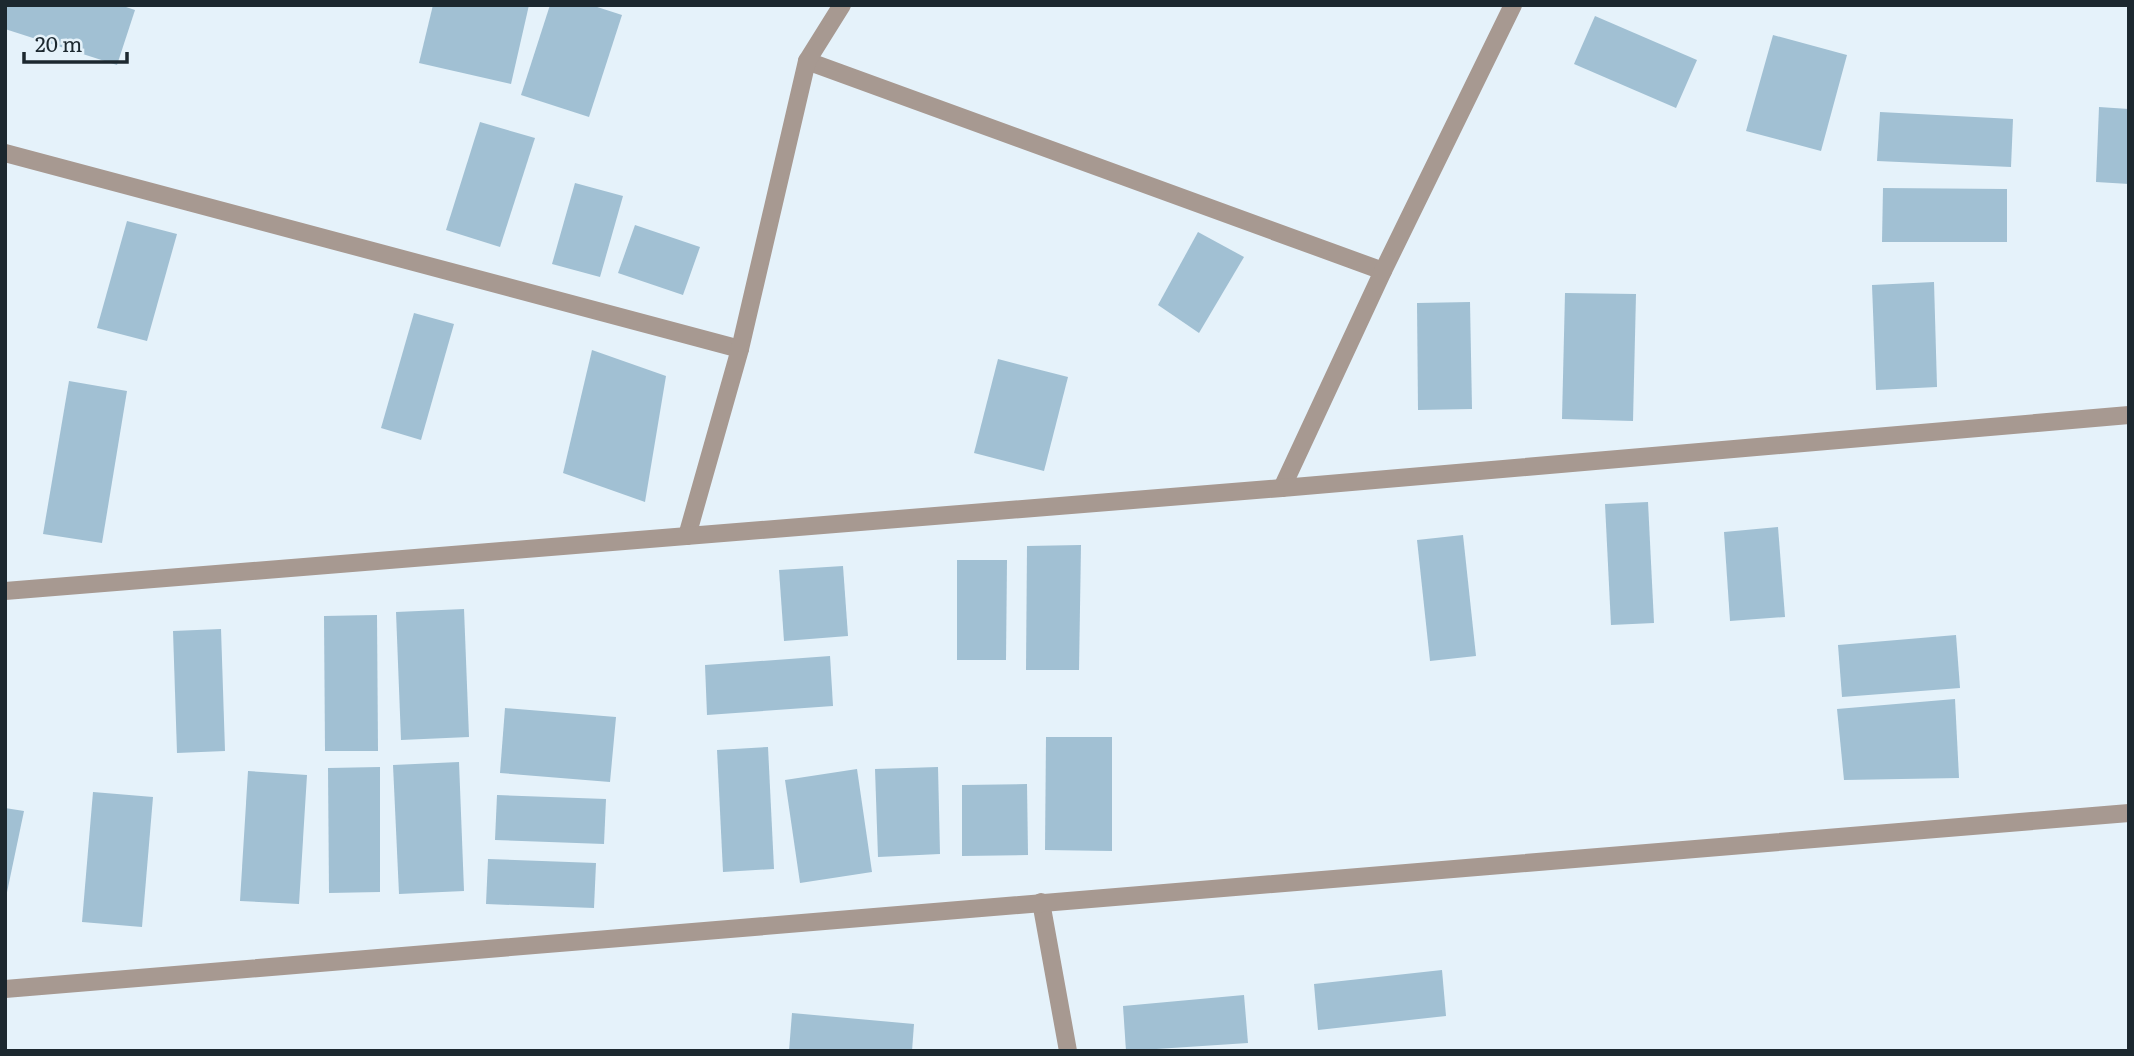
<svg xmlns="http://www.w3.org/2000/svg" width="2134" height="1056" viewBox="0 0 2134 1056" font-family="Literata,serif">
<style>
.building{fill:#a1c0d3}
.lines{fill:none;stroke-linecap:round;stroke-linejoin:round}
.minor{stroke:#a79991;stroke-width:18}
</style>
<rect width="100%" height="100%" fill="#e5f2fa"/>
<g class="building">
<path d="M5 5H120L135 10 117 65 5 29Z"/>
<path d="M433 5H529L511 84 419 63Z"/>
<path d="M550 5H591L622 15 589 117 521 95Z"/>
<path d="M1595 16 1697 60 1676 108 1574 64Z"/>
<path d="M1773 35 1847 55 1821 151 1746 131Z"/>
<path d="M2099 107 2129 109V184L2096 182Z"/>
<path d="M1880 112 2013 119 2011 167 1877 161Z"/>
<path d="M480 122 535 138 500 247 446 230Z"/>
<path d="M575 183 623 196 600 277 552 264Z"/>
<path d="M1883 188 2007 189V242H1882Z"/>
<path d="M127 221 177 234 147 341 97 328Z"/>
<path d="M635 225 700 247 683 295 618 273Z"/>
<path d="M1198 232 1244 257 1199 333 1158 305Z"/>
<path d="M1934 282 1937 387 1876 390 1872 285Z"/>
<path d="M1565 293 1636 294 1633 421 1562 419Z"/>
<path d="M1470 302 1472 409 1418 410 1417 303Z"/>
<path d="M414 313 454 324 421 440 381 428Z"/>
<path d="M592 350 666 376 645 502 563 473Z"/>
<path d="M998 359 1068 377 1044 471 974 453Z"/>
<path d="M69 381 127 391 102 543 43 534Z"/>
<path d="M1648 502 1654 623 1611 625 1605 504Z"/>
<path d="M1778 527 1785 617 1730 621 1724 532Z"/>
<path d="M1463 535 1476 656 1430 661 1417 540Z"/>
<path d="M1081 545 1079 670H1026L1027 546Z"/>
<path d="M957 560H1007L1006 660H957Z"/>
<path d="M843 566 848 636 784 641 779 570Z"/>
<path d="M464 609 469 737 401 740 396 612Z"/>
<path d="M377 615 378 751H325L324 616Z"/>
<path d="M221 629 225 751 177 753 173 631Z"/>
<path d="M1956 635 1960 688 1842 697 1838 645Z"/>
<path d="M830 656 833 706 707 715 705 665Z"/>
<path d="M1955 699 1959 778 1844 780 1837 709Z"/>
<path d="M505 708 616 717 610 782 500 773Z"/>
<path d="M1046 737H1112V851L1045 850Z"/>
<path d="M768 747 774 869 723 872 717 750Z"/>
<path d="M459 762 464 891 399 894 393 765Z"/>
<path d="M380 767V892L329 893 328 768Z"/>
<path d="M938 767 940 854 878 857 875 769Z"/>
<path d="M857 769 872 872 800 883 785 780Z"/>
<path d="M248 771 307 775 299 904 240 901Z"/>
<path d="M1027 784 1028 855 962 856V785Z"/>
<path d="M93 792 153 797 142 927 82 922Z"/>
<path d="M497 795 606 799 604 844 495 840Z"/>
<path d="M5 808 24 811 6 897H5Z"/>
<path d="M488 859 596 863 594 908 486 904Z"/>
<path d="M1442 970 1446 1016 1318 1030 1314 984Z"/>
<path d="M1244 995 1248 1043 1126 1051 1123 1006Z"/>
<path d="M792 1013 914 1024 912 1051H789Z"/>
</g>
<g class="lines">
<g class="minor">
<path d="M807 61 1383 271"/>
<path d="M5 153 740 349"/>
<path d="M1282 488 1383 271 1513 5"/>
<path d="M687 536 740 349 807 61 842 5"/>
<path d="M5 591 1282 488 2129 415"/>
<path d="M1041 902 1068 1051"/>
<path d="M5 989 2129 813"/>
</g>
</g>
<rect width="2134" height="1056" fill="none" stroke="#1c282f" stroke-width="14"/>
<path d="M24 52v10h103v-10" fill="none" stroke="#1c282f" stroke-width="3.5"/>
<text x="35" y="52" font-size="21" fill="#1c282f" stroke="#e5f2fa" stroke-width="5" paint-order="stroke">20 m</text>
</svg>
